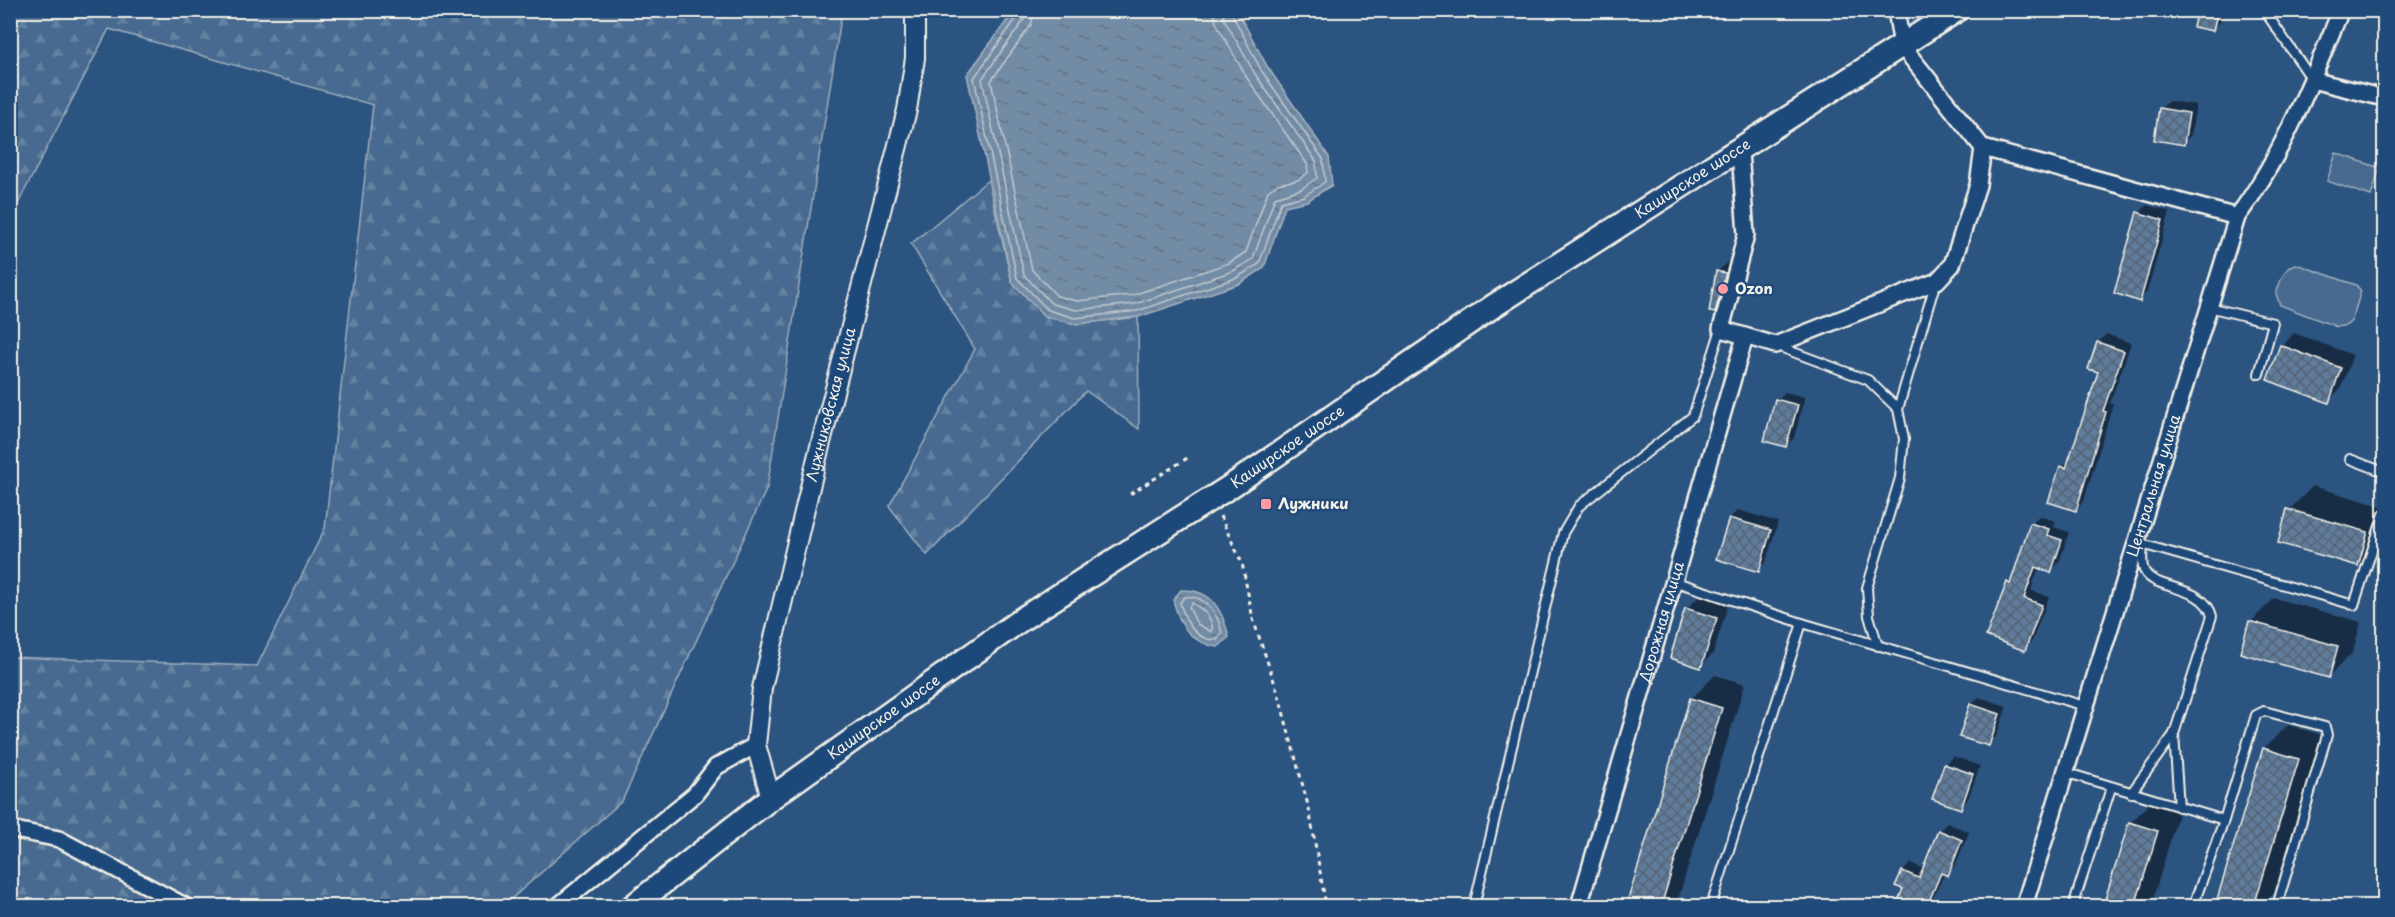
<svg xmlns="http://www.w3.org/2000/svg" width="2395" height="917" viewBox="0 0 2395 917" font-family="'Playpen Sans',sans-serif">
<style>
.green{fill:#496b90;stroke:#9eaebc;stroke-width:1.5}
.forest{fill:url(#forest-firs);stroke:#9eaebc;stroke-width:1.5}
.water{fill:url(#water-ripples);stroke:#a7b4c0;stroke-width:1.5}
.shadow{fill:#0007}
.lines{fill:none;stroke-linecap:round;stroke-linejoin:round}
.shore{stroke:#c0c9ce;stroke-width:1.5}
.building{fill:url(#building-cross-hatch);stroke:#f4f1e8;stroke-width:1.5}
.service-casing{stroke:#f4f1e8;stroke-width:12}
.minor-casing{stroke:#f4f1e8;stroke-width:20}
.tertiary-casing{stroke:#f4f1e8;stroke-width:22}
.primary-casing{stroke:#f4f1e8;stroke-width:27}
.path{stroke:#f4f1e8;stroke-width:3;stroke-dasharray:4.5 4.5;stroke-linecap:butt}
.service{stroke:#1f4a7a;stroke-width:8}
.minor{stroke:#1f4a7a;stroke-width:15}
.tertiary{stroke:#1f4a7a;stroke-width:18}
.primary{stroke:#1f4a7a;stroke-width:22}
.poi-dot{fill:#ff9aa2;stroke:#1f4a7a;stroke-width:2}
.labels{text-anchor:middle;stroke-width:5;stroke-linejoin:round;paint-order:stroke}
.street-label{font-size:15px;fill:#f4f1e8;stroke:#1f4a7a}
.poi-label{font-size:15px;font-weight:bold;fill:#f4f1e8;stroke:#1f4a7a;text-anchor:start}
</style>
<defs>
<pattern id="forest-firs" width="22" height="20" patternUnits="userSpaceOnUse" patternTransform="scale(1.5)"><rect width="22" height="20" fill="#496b90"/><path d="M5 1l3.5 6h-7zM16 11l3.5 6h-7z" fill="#6481a0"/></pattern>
<pattern id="water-ripples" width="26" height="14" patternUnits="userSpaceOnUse" patternTransform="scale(1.5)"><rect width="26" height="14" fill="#738ca6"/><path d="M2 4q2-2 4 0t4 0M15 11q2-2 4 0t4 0" fill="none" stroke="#647484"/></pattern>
<pattern id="building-cross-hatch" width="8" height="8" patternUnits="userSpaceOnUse" patternTransform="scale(1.5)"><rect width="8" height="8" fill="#5e7b9a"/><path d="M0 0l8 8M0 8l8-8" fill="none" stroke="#556474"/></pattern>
</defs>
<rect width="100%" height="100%" fill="#2c5481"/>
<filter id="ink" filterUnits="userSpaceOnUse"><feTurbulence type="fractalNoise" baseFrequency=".0167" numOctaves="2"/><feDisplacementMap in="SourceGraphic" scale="12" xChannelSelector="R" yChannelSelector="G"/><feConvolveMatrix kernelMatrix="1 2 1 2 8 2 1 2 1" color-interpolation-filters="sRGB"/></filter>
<g filter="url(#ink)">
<g class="green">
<path d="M2336 153 2380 168 2371 196 2327 181Z"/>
<path d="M2296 264 2356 285 2361 291 2352 320 2347 325 2337 327 2280 305 2276 294C2280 283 2283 267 2296 264Z"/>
</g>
<g class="forest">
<path d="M11 11H842L767 488 622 801 509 901 434 906H11V657L257 666 325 528 373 105 109 29 11 217Z"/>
<path d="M988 180 1012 282 1075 324 1138 317 1139 429 1086 391 927 555 889 506 975 349 911 244Z"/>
</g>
<g class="water">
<path d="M1014 11H1234L1240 16 1267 66 1329 157 1332 185 1307 201 1285 206 1264 268 1239 284 1138 317 1075 324 1044 316 1012 282 967 75Z"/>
<path d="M1181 590C1212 589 1222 609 1229 637L1218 647C1190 643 1180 626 1173 600Z"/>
</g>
<g class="shadow">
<path d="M2198 10H2223L2221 21 2212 30Z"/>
<path d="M2169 101 2196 105 2191 135 2183 143 2160 109Z"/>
<path d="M2147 205 2170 212 2147 292 2139 300V213Z"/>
<path d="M1730 260 1737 261 1727 299 1715 311 1717 272Z"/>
<path d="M2294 333 2353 355 2341 388 2328 401 2282 346Z"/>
<path d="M2106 334 2131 343 2110 403 2113 404 2084 501 2076 510 2062 467 2071 458 2100 372 2098 343Z"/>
<path d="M2384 356V377L2378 375Z"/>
<path d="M1785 392 1805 397 1794 438 1786 446 1777 400Z"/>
<path d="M2313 486 2384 507 2381 541 2358 565 2289 510Z"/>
<path d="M1738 510 1778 522 1766 562 1758 570 1730 518Z"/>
<path d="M2039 516 2056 521 2054 527 2069 532 2059 563 2051 571 2039 567 2031 590 2049 597 2032 641 2024 649 2008 583 2014 577 2031 524Z"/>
<path d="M1699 596 1728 605 1713 654 1700 666 1687 609Z"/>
<path d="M2274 598 2361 622 2353 652 2329 676 2251 622Z"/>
<path d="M1715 675 1745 684 1676 906H1627L1691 699Z"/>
<path d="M1979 697 2007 706 1996 737 1988 745 1971 705Z"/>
<path d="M2288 725 2322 735 2274 893 2260 906H2216L2264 748Z"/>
<path d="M1953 756 1980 766 1968 799 1960 807 1945 765Z"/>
<path d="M2154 799 2180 807 2151 906H2105L2130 823Z"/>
<path d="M1947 823 1969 832 1955 866 1947 874 1945 873 1929 906H1910L1899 902 1905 889 1897 885 1903 871 1911 863 1924 869 1939 831Z"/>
<path d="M2382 890 2384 906H2372L2374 898Z"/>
</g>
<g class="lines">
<g class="shore">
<path d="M1019 10 1018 16 974 78 1017 278 1048 310 1075 318 1137 311 1236 278 1259 264 1281 202 1304 196 1325 182 1323 159 1261 70 1230 10"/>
<path d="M1026 10 1024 20 982 79 1024 275 1052 304 1076 310 1135 304 1233 271 1253 259 1275 197 1301 189 1317 178 1316 161 1255 74 1224 19 1223 10"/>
<path d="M1035 10 1031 25 991 81 1032 270 1057 296 1077 301 1133 295 1229 263 1246 252 1268 191 1278 184 1298 180 1308 173 1307 164 1247 78 1216 23 1214 10"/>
<path d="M1184 597C1206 594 1218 614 1222 633L1217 640C1195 641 1185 621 1180 603Z"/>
<path d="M1192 603C1203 609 1214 618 1212 632L1197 624 1189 607Z"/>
</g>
</g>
<g class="building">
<path d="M2197 10H2218L2213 31 2193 27Z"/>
<path d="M2159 108 2189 113 2184 145 2154 140Z"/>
<path d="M2137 212 2163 220 2140 302 2114 293Z"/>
<path d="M1716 271 1726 273 1715 313 1709 312Z"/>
<path d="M2097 342 2124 351 2103 411 2106 412 2076 511 2048 502 2060 466 2066 468 2098 372 2088 369Z"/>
<path d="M2280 345 2341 368 2329 403 2267 380Z"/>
<path d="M1775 399 1798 405 1786 447 1764 441Z"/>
<path d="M2287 509 2368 532 2358 566 2278 543Z"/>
<path d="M1729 518 1771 530 1759 572 1716 559Z"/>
<path d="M2030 523 2049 529 2047 535 2062 540 2051 573 2035 567 2024 598 2042 605 2025 651 1986 636 2007 582 2010 584Z"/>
<path d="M1685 608 1717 618 1701 668 1670 658Z"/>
<path d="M2249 621 2338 646 2329 678 2240 653Z"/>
<path d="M1690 698 1722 708 1661 906H1626Z"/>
<path d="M1970 704 2000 714 1989 746 1959 737Z"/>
<path d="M2263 748 2299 759 2254 906H2215Z"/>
<path d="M1944 764 1973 774 1961 809 1932 799Z"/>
<path d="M2129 822 2158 831 2135 906H2103Z"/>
<path d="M1938 830 1962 840 1948 876 1941 873 1927 906H1906L1897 903 1903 889 1895 886 1902 871 1919 878Z"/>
</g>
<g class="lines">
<g class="service-casing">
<g id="service">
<path d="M2264 10 2311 78"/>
<path d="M2209 307 2273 323 2259 374"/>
<path d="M1777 346 1868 380 1898 409 1904 439 1900 478 1867 588 1869 616 1878 646"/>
<path d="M1898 409 1936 281"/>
<path d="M2350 459 2384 472"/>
<path d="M2138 543 2354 605 2384 514"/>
<path d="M1676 582 1802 623 2085 706"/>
<path d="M2174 734 2179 807"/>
<path d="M2064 772 2224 820"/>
<path d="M2131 793 2174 734 2212 616C2203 582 2148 592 2143 567 2141 560 2143 550 2143 543"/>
<path d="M1474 906 1563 533 1579 506 1693 416 1721 329"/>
<path d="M1711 906 1802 623"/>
<path d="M2073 906 2111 788"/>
<path d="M2193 906 2224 820 2256 715 2264 711 2325 727 2327 735 2277 906"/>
</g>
</g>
<g class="minor-casing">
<g id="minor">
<path d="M1896 10 1902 46 1983 148 2237 217"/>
<path d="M2312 80 2384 98"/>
<path d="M1740 151 1746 235 1721 329 1775 345 1937 281 1952 265 1978 185 1983 148"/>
<path d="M10 829 59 839 185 906"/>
<path d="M558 906 695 794 716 767 756 745"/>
<path id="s1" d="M1579 906 1745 337"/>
<path id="s2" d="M2024 906 2237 217C2283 155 2311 82 2341 10"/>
</g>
</g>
<g class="tertiary-casing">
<g id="tertiary">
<path id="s3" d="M771 798 756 745 762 688 817 458 907 110 915 58V10"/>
</g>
</g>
<g class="primary-casing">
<g id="primary">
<path id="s4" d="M633 906 771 798 1022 619 1231 486 1492 307 1957 10"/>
</g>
</g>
<g class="path">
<path d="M1130 494 1189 457"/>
<path d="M1220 516 1242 563 1253 619 1279 696 1309 809 1326 906"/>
</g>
<use href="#service" class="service"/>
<use href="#minor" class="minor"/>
<use href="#tertiary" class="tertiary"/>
<use href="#primary" class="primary"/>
</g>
</g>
<g class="poi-dot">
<circle cx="1723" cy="289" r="6"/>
<rect x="1260" y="498" width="12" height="12" rx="3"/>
</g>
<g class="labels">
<g class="street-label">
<text dy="5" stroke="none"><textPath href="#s4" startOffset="1286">Каширское шоссе</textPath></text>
<text dy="5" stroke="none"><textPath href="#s3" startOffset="404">Лужниковская улица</textPath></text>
<text dy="5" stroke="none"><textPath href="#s4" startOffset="800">Каширское шоссе</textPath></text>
<text dy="5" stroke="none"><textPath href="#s2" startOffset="440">Центральная улица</textPath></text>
<text dy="5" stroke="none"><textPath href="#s1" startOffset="296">Дорожная улица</textPath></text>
<text dy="5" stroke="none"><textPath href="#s4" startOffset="314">Каширское шоссе</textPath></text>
</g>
<g class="poi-label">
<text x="1735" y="294">Ozon</text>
<text x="1278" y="509">Лужники</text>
</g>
</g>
<rect width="2395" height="917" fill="none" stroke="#1f4a7a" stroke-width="36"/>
<rect x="18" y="18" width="2359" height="881" fill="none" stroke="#f4f1e8" stroke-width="2" filter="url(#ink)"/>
</svg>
